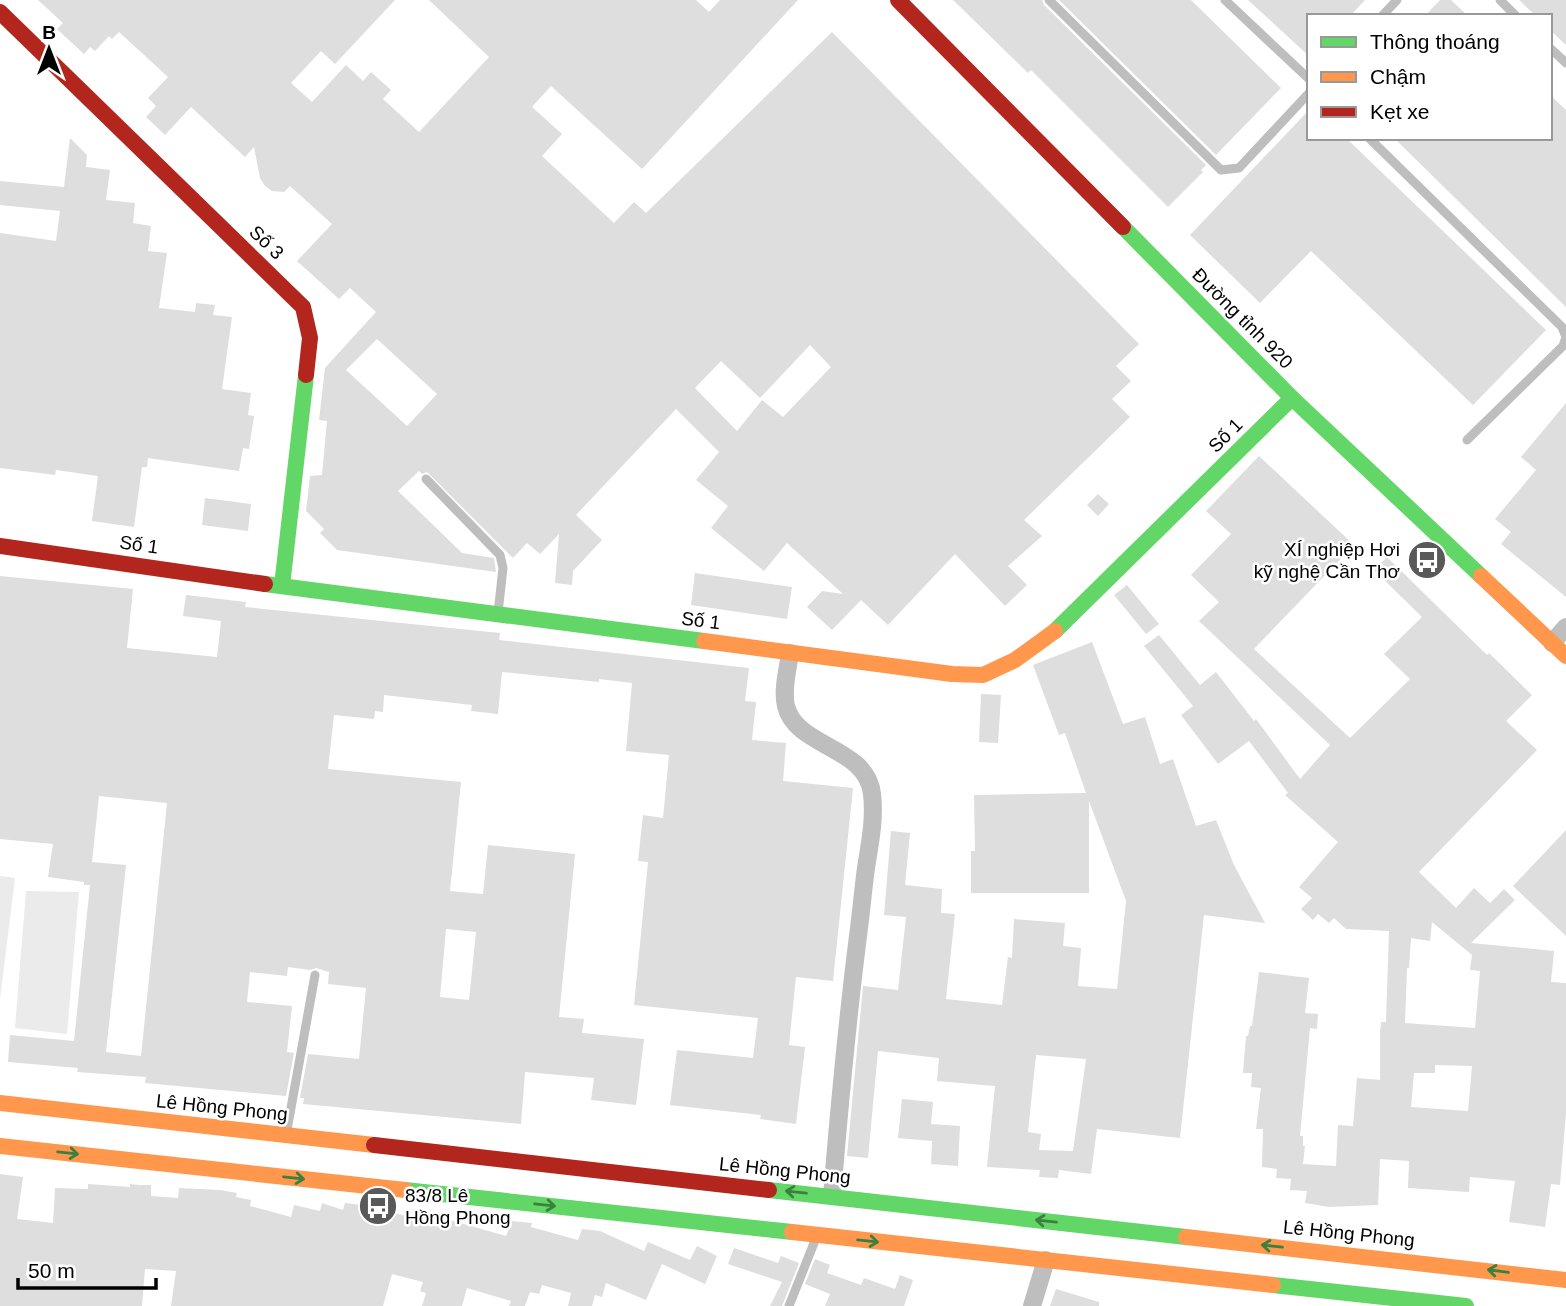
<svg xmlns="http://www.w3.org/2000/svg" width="1566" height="1306" viewBox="0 0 1566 1306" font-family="Helvetica,sans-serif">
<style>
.green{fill:#ebebeb}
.building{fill:#dedede;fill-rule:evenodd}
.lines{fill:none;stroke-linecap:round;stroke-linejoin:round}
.lane{stroke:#bebebe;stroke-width:9}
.street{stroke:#bebebe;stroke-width:18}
.fast{stroke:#63d668;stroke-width:16}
.slow{stroke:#ff974d;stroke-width:16}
.jam{stroke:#b3261e;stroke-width:16}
.oneway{stroke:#3b803e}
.labels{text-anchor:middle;stroke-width:5;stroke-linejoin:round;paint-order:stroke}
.street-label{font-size:19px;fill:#000;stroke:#fff}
.poi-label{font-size:19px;fill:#000;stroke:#fff;text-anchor:end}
</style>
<rect width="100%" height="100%" fill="#fff"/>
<g class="green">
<path d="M0 876 15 878 0 999Z"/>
<path d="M26 891 79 892 67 1034 15 1028Z"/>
</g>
<g class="building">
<path d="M38 0H395L335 64 321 51 291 83 312 102 346 65 363 81 371 72 391 90 383 99 419 132 489 57 429 0H696L709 12 720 0H798L642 169 551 86 532 107 562 134 542 156 614 223 634 202 646 213 832 32 1139 344 1116 366 1131 381 1112 399 1130 417 1024 520 1042 536 1008 566 1027 585 1005 606 955 554 888 625 861 600 832 630 807 607 822 591 843 594 787 543 764 571 711 528 728 506 696 480 719 452 676 409 576 515 602 540 573 571 572 585 555 583 559 534 540 554 527 543 513 558 427 472 422 474 419 471 398 491 462 553 494 558 496 572 337 550 320 533 324 529 306 511 310 476 322 475 327 421 319 420 325 368 376 312 350 288 339 299 297 261 332 224 290 186 284 192 272 191 265 186 260 178 254 147 245 157 191 107 165 135 146 117 156 106 148 98 168 77 119 32 112 39 109 36 95 51 90 47 84 54 57 29 63 23ZM377 339 437 394 407 426 346 370ZM810 345 831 367 783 417 762 400 737 431 695 388 721 361 760 398Z"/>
<path d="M953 0H1042L1044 5 1206 165 1201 170 1203 172 1168 207 1031 70 1028 73Z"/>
<path d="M1059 0H1191L1281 88 1216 155Z"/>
<path d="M1248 0H1365L1350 16H1309V56Z"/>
<path d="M1440 0H1451L1468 16H1425Z"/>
<path d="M1519 0H1566V45L1550 30V16H1536Z"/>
<path d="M1550 95 1566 110V307L1394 138H1550Z"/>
<path d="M1309 110V138H1346L1546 330 1473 405 1311 251 1260 303 1190 235Z"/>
<path d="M70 138 87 155 86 167 110 170 106 200 135 203 133 223 151 226 148 251 167 253 159 308 195 312 196 303 215 305 213 315 232 317 222 389 251 393 248 415 254 416 249 449 243 448 239 471 148 458 147 467H142L134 527 92 521 98 476 56 470 55 475 0 468V233L56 241 60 211 0 205V181L64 187Z"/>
<path d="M1566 403V597L1501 544 1511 532 1495 519 1536 470 1521 457Z"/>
<path d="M1259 456 1354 545 1254 649 1350 738 1410 679 1384 654 1422 617 1374 570 1387 557 1487 655 1489 653 1532 695 1506 721 1537 750 1419 872 1456 908 1474 888 1490 903 1504 889 1515 900 1471 943 1554 951 1551 982 1566 983V1113L1560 1185 1551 1184 1545 1227 1509 1222 1515 1181 1470 1177 1469 1192 1408 1188 1409 1161 1380 1159 1378 1205 1329 1207 1305 1203 1307 1191 1290 1190 1291 1179 1276 1178 1277 1169 1262 1167 1263 1129H1256L1261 1088 1251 1087 1252 1073H1243L1246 1036H1248L1250 1026H1252L1259 972 1309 978 1305 1013 1318 1014 1317 1029 1310 1028 1300 1136H1303V1146H1305L1303 1164 1336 1166 1338 1125 1353 1126 1357 1078 1380 1080V1033L1381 1022H1386L1389 931 1346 929 1334 918 1329 923 1318 914 1313 920 1301 909 1312 898 1299 887 1338 842 1285 795 1288 793 1249 741 1218 764 1181 715 1193 706 1144 646 1159 635 1200 685 1216 672 1254 721 1256 719 1300 779 1330 745 1199 621 1219 602 1191 575 1231 534 1206 511ZM1432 922 1472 955 1470 970 1480 971 1475 1028 1405 1023 1407 968H1409L1411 938 1430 941ZM1435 1065 1472 1066 1468 1111 1411 1107 1414 1073H1435Z"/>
<path d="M1098 494 1109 504 1098 516 1087 505Z"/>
<path d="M205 498 251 504 248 531 202 525Z"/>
<path d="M695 573 792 587 787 619 691 605Z"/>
<path d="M0 576 133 589 127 648 217 657 221 621 183 616 186 595 246 602 245 607 500 633 499 640 749 668 745 701 756 702 752 740 786 743 783 781 853 788 833 981 796 977 789 1045 805 1047 796 1124 760 1119 761 1115 670 1105 677 1050 753 1058 758 1018 634 1005 648 862 638 861 643 815 663 818 669 755 626 751 632 683 599 679V682L502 672 498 714 471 711 472 705 384 695 383 712 375 711 374 719 334 715 328 769 461 782 450 891 483 894 488 845 575 854 559 1017 584 1019 582 1033 644 1039 636 1105 591 1100 594 1078 525 1072 521 1124 303 1104 304 1098H300L308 1054 359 1059 366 988 328 984 329 972 316 968 310 970 288 967 287 976 250 972 247 1002 292 1006 287 1052 294 1053 286 1096 145 1083 146 1077 77 1072 78 1068 8 1062 10 1035 74 1041 90 885H84V882L48 877 53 844 0 839ZM99 796 167 803 141 1056 106 1052 126 865 92 862ZM446 929 476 932 469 1000 440 997Z"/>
<path d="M1127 585 1159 624 1146 634 1114 595Z"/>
<path d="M1092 642 1123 724 1145 717 1160 764 1173 759 1196 826 1216 820 1234 865 1265 923 1204 915 1180 1138 1097 1129 1091 1174 1059 1170 1058 1178 1039 1177 1040 1170 987 1167 995 1086 937 1081 939 1058 878 1051 868 1158 847 1156 863 986 898 990 906 917 884 915 891 831 910 833 905 885 942 889 941 913 955 914 946 999 1002 1005 1008 957 1012 958 1014 919 1065 923 1063 946 1081 948 1078 986 1117 989 1126 901 1089 801V893H971V851H975L974 795 1086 793 1065 733 1059 735 1033 665ZM1036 1055 1086 1059 1073 1151 1039 1150 1041 1134 1028 1132Z"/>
<path d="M981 694 1001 695 998 743 979 742Z"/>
<path d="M1566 830V936L1513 886Z"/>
<path d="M902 1099 933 1102 931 1124 960 1126 958 1166 931 1164 932 1141 898 1138Z"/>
<path d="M0 1174 23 1177 17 1219 53 1223 55 1188 88 1189V1184L130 1187V1184L139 1185H151V1196L178 1198 179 1188 220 1190 237 1193 236 1197 251 1200 250 1206 291 1217 294 1205 320 1211 322 1203 343 1210 345 1203 361 1205 360 1208 394 1218 395 1213 441 1226 443 1218 506 1236 512 1221 532 1223 531 1227 578 1240 582 1229 600 1231 644 1251 648 1242 690 1260 697 1246 717 1256 705 1284 662 1264 646 1300 606 1283 602 1297 595 1295 592 1306H568L571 1293 542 1285 539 1294 530 1292 525 1306H509L511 1301 467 1288 462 1306H422L426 1293 420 1291 423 1282 392 1274 383 1306H171L176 1271 145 1269 142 1306H0Z"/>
<path d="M734 1248 778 1263 781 1256 799 1263 782 1306H770L782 1282 728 1264Z"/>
<path d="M815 1259 830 1265 827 1273 861 1285 864 1278 895 1289 900 1275 913 1280 904 1306H825L830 1294 805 1284Z"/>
<path d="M1056 1289 1099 1302V1306H1050Z"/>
</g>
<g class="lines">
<g class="lane">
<path d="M1049 0 1221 170 1239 168 1309 93"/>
<path d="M1225 0 1309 79"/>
<path d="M1500 0 1516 16"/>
<path d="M1382 16 1397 0"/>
<path d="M1550 48 1566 63"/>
<path d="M1369 138 1562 327 1566 337 1563 346 1467 440"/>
<path d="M426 479 500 555 503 568 498 613"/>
<path d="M287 1130 315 975"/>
<path d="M789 1306 814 1243"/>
</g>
<g class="street">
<path d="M1552 643 1566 627"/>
<path d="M790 653C788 669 782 690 786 706 796 748 867 746 872 794 875 819 870 842 866 868 863 890 861 914 858 936 847 1023 839 1110 832 1196"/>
<path d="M1032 1306 1046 1260"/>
</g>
<g class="fast">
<path d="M1123 227 1292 398 1481 576"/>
<path d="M265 584 704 641"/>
<path d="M282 586 306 375"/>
<path d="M1055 631 1292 398"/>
<path d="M405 1190 792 1232"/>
<path d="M769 1190 1186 1237"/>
<path d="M1273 1285 1466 1306"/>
</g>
<g class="slow">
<path d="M1481 576 1566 656"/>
<path d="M704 641 952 674 983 675 1015 660 1055 631"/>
<path d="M0 1103 374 1145"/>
<path d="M0 1146 405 1190"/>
<path d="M792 1232 1273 1285"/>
<path d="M1186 1237 1566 1280"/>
</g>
<g class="jam">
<path d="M898 0 1123 227"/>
<path d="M0 12 303 307 310 338 306 375"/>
<path d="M0 546 265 584"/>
<path d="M374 1145 769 1190"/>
</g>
</g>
<defs><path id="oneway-shaft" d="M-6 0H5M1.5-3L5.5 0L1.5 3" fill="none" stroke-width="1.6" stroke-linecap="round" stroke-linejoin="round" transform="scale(1.75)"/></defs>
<g class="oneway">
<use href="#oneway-shaft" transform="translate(68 1153) rotate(6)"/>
<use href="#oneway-shaft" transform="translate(294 1178) rotate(6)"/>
<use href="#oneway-shaft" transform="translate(796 1192) rotate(-174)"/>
<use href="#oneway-shaft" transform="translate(545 1205) rotate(6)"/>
<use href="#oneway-shaft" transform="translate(1046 1221) rotate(-174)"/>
<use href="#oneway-shaft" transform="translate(868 1241) rotate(6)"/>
<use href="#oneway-shaft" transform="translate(1272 1246) rotate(-174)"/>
<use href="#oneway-shaft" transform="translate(1498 1271) rotate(-173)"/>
</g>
<defs>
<g id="bus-disc" transform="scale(2.0125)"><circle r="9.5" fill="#595959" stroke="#fff"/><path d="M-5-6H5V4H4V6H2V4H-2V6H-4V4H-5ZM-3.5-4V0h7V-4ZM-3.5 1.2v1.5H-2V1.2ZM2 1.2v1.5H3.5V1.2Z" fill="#fff"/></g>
</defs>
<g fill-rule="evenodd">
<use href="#bus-disc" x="1427" y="560"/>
<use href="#bus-disc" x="378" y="1206"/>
</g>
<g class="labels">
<g class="street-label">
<text transform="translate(267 242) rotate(44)" y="7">Số 3</text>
<text transform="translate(1243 318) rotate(45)" y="7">Đường tỉnh 920</text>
<text transform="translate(1225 435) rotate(-45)" y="7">Số 1</text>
<text transform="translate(139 544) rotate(8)" y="7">Số 1</text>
<text transform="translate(701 620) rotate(7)" y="7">Số 1</text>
<text transform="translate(222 1107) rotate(6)" y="7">Lê Hồng Phong</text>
<text transform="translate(785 1170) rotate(6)" y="7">Lê Hồng Phong</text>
<text transform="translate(1349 1233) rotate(6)" y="7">Lê Hồng Phong</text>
</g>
<g class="poi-label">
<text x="1400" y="556">XÍ nghiệp Hơi<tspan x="1400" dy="22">kỹ nghệ Cần Thơ</tspan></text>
<text x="405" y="1202" text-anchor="start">83/8 Lê<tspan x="405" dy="22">Hồng Phong</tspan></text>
</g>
</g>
<rect x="1307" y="14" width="245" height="126" fill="#ffffff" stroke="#999999" stroke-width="2"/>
<rect x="1321" y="37" width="35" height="10" fill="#63d668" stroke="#999999" stroke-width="2"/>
<text x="1370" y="49" font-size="21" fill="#000000">Thông thoáng</text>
<rect x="1321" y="72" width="35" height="10" fill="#ff974d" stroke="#999999" stroke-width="2"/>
<text x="1370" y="84" font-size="21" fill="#000000">Chậm</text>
<rect x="1321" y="107" width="35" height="10" fill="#b3261e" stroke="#999999" stroke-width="2"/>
<text x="1370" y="119" font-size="21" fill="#000000">Kẹt xe</text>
<g transform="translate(49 49)" stroke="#ffffff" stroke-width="5" paint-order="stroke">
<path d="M0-5L12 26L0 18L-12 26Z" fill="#000000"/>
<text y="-10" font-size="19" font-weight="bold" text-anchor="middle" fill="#000000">B</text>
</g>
<path d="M18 1278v10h138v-10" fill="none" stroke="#000000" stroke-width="3.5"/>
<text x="28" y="1278" font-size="21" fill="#000000" stroke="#ffffff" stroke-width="5" paint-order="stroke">50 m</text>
</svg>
